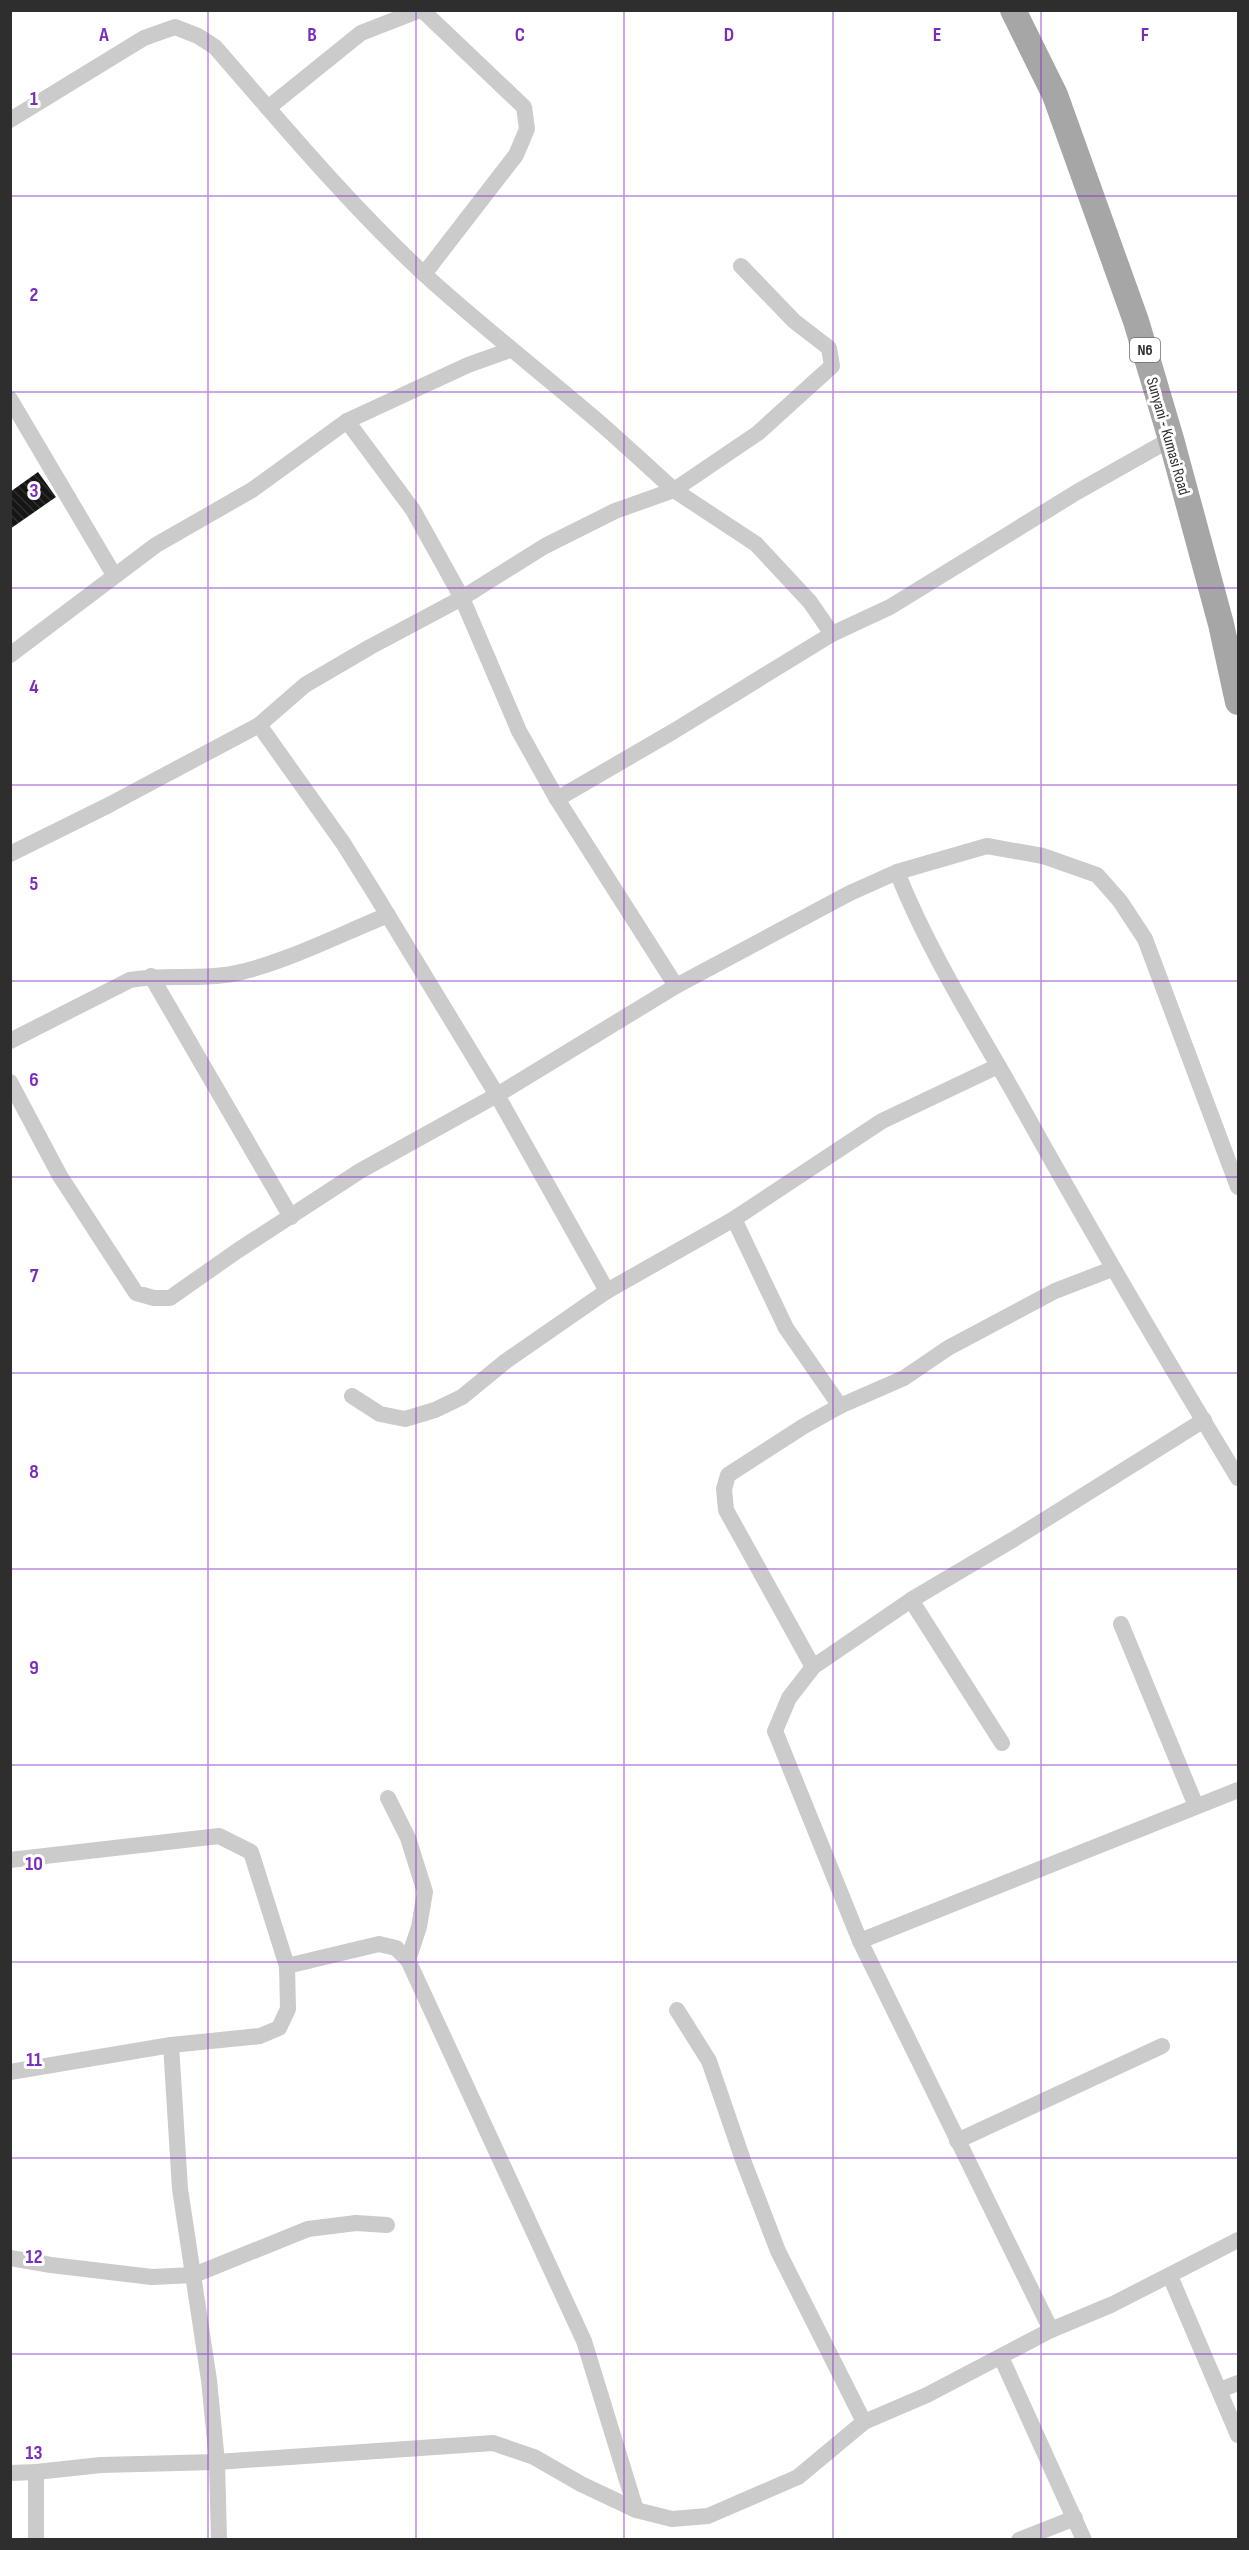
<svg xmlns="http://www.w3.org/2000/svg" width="1249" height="2550" viewBox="0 0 1249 2550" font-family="'Sofia Sans Condensed',sans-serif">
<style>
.building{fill:url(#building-back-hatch)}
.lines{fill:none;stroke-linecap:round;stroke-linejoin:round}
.minor{stroke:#cbcbcb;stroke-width:16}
.primary{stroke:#a6a6a6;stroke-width:26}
.grid{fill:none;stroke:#7b2cbf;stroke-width:1.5;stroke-opacity:0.55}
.labels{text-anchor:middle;stroke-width:6;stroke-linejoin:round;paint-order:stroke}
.shield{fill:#fff;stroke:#6d6d6d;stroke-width:1.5}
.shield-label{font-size:15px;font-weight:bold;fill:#2e2e2e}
.street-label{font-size:16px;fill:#2e2e2e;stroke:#fff}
.grid-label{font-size:20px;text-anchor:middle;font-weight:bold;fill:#7b2cbf;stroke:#fff;stroke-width:6;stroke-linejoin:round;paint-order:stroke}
</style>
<defs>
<pattern id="building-back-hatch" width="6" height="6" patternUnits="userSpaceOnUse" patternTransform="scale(1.5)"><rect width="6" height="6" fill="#151515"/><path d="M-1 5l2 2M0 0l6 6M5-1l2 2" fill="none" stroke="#2f2f2f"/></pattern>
</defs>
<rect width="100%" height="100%" fill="#fff"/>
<path class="building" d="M38 472 56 497 10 529V492Z"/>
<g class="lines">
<g class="minor">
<path d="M422 10 524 107 527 129 516 155 424 274"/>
<path d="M268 108 361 33 420 10"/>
<path d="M10 120 144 38 175 27 198 36 215 47C282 124 349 204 424 274 481 326 542 373 600 423 625 445 650 468 674 490L758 433 832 366 829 348 794 321 741 266"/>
<path d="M10 399 114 575"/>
<path d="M10 655 156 545 252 490 347 421 468 365 510 350"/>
<path d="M259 725 343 843 375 894 497 1095 607 1291"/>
<path d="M557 799 674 731 832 634 890 607 1077 492 1171 439"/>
<path d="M10 854 107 806 259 725 305 685 370 647 462 598 413 510 347 421"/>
<path d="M897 872 987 846 1043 856 1097 875 1120 901 1145 939 1238 1187"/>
<path d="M151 976 291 1217"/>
<path d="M676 986 850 893 897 872C928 950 973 1021 1014 1093 1086 1223 1161 1351 1238 1478"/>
<path d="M10 1041 130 980C164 974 198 980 232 974 280 965 341 934 388 915"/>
<path d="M10 1082 60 1176 136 1293 154 1298H170L237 1251 360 1171 497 1095 676 986 557 799 519 731 462 598 545 546 615 511 674 490 756 544 810 602 832 634"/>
<path d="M734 1219 786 1328 840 1406 904 1378 948 1348 1055 1291 1112 1269"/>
<path d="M352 1396 380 1414 405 1419 435 1410 462 1397 506 1361 607 1291 734 1219 882 1121 998 1066"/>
<path d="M911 1600 1002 1743"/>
<path d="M1121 1624 1196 1806"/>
<path d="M813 1667 726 1510 724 1489 728 1475 804 1426 840 1406"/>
<path d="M388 1798 408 1838 425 1892 419 1927 408 1960"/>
<path d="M10 1860 219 1836 251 1852 287 1966 288 2009 279 2028 260 2036 171 2045 10 2072"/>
<path d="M860 1941 1238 1790"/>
<path d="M287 1966 379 1944 396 1948 408 1960 584 2341 636 2510"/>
<path d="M677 2010 709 2061 743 2160 778 2251 864 2422"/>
<path d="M171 2045 180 2189 209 2380 217 2462 219 2540"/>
<path d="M957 2141 1162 2046"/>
<path d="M10 2258 51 2265 152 2277 194 2275 308 2229 356 2223 387 2225"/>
<path d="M1170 2276 1238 2435"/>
<path d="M1051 2330 860 1941 775 1731 789 1698 813 1667 911 1600 1014 1539 1204 1420"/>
<path d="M1001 2357 1084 2540"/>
<path d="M1220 2390 1238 2383"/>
<path d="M10 2473 36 2472 101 2465 217 2462 493 2443 534 2457 581 2484 636 2510 672 2519 708 2516 798 2477 864 2422 927 2395 1051 2330 1113 2304 1238 2240"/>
<path d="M36 2540V2472"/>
<path d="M1019 2540 1075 2518"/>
</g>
<path class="primary" d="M1013 10 1055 95 1136 321 1171 439 1221 624 1238 702"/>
</g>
<path class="grid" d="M208 10V2540M416 10V2540M624 10V2540M833 10V2540M1041 10V2540M10 196H1238M10 392H1238M10 588H1238M10 785H1238M10 981H1238M10 1177H1238M10 1373H1238M10 1569H1238M10 1765H1238M10 1962H1238M10 2158H1238M10 2354H1238"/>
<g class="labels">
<rect class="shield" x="1130" y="338" width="30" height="24" rx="4.5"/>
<g class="shield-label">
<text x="1145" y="355">N6</text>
</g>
<g class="street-label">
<text transform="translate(1169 436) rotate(74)" y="6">Sunyani - Kumasi Road</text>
</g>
</g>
<g class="grid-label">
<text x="104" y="41">A</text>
<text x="312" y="41">B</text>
<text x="520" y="41">C</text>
<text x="729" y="41">D</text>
<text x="937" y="41">E</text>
<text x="1145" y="41">F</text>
<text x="34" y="105">1</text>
<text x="34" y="301">2</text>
<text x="34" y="497">3</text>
<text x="34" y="693">4</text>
<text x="34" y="890">5</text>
<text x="34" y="1086">6</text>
<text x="34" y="1282">7</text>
<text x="34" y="1478">8</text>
<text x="34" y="1674">9</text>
<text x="34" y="1870">10</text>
<text x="34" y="2066">11</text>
<text x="34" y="2263">12</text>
<text x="34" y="2459">13</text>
</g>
<rect width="1249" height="2550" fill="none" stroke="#2e2e2e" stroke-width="24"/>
</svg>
